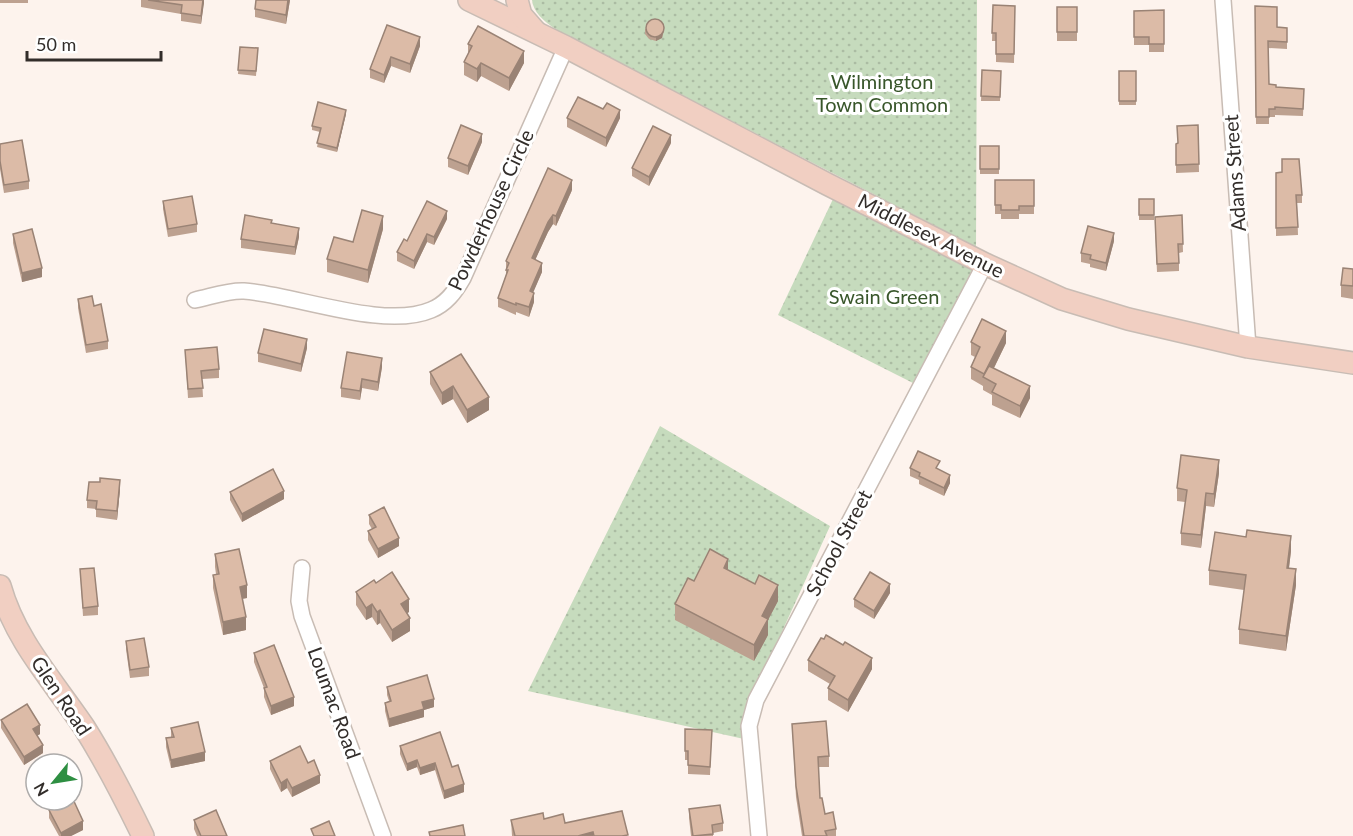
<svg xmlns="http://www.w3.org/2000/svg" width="1353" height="836" viewBox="0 0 1353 836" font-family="Lato,sans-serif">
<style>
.park{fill:url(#park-dots)}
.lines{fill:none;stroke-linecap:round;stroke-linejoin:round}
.street-casing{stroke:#c8bcb4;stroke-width:18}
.secondary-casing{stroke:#c8bcb4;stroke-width:24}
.street{stroke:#fff;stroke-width:15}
.secondary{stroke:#f1cfc2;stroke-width:21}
.wall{fill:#bda190}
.shaded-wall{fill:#9a8375}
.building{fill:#dcbba7;stroke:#9a8375;stroke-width:1.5}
.labels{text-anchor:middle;stroke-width:6;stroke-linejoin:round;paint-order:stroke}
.park-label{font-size:20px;fill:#38562a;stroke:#fff}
.street-label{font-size:20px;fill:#322d2a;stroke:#fff}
</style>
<defs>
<pattern id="park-dots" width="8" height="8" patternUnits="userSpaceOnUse" patternTransform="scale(1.5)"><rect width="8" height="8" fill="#c6dbbd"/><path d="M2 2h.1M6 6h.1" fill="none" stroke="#abbca3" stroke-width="1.8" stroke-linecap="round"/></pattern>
</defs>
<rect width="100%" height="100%" fill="#fdf3ed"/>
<g class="park">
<path d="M532 0H977L976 247 592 49C574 39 534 23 532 0Z"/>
<path d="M833 199 974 269 913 383 778 315Z"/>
<path d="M660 426 830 526 746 711 744 739 528 691Z"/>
</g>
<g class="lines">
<g class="street-casing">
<g id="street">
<path d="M1223 0 1248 347"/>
<path d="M195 300C210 297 229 290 244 291 296 295 384 330 431 310 446 304 455 292 463 278L566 47"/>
<path d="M302 568 299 601 302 616 383 836"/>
<path d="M759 836 749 726 756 700 985 264"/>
</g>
</g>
<g class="secondary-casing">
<g id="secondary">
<path d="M469 0 566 47 827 184 985 264 1062 299 1128 319 1248 347 1353 363"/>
<path d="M517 0 521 15 535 31"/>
<path d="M0 586C15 640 53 681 84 727 106 762 125 799 143 836"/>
</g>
</g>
<use href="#street" class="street"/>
<use href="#secondary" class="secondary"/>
</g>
<g class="wall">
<rect x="0" y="0" width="28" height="3"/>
<path d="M141 0H204L201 24 181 21V14L141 7Z"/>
<path d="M290 0 286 24 255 17V9Z"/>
<path d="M993 5 1015 6 1014 63 996 62V41H992Z"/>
<path d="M1255 6 1277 27 1287 28V49L1268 48 1269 84 1276 87 1304 89 1303 116 1275 115V117H1269V124H1256Z"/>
<rect x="1057" y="7" width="20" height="34"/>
<path d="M1164 10V52H1149V45H1134V11Z"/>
<path d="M387 25 420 46 410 73 391 66 384 83 370 78V69Z"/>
<path d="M645 29 664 31 662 38 656 41 649 39 645 34Z"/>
<path d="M468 44 524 63 509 91 481 76 477 82 464 75V62L468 55Z"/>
<path d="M240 47 258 48 256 76 238 74Z"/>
<path d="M982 70 1001 71 1000 101H981Z"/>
<rect x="1119" y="71" width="17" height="34"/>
<path d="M346 114 337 152 317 147 320 132 312 130V126Z"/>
<path d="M567 118H620L606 147 567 127Z"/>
<path d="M1198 125 1199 172 1176 173V144L1178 143Z"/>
<path d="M482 142 468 175 448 167V158Z"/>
<path d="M671 143 649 186 632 176V168Z"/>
<path d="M0 144 29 181V189L4 193 0 169Z"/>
<rect x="980" y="146" width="19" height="28"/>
<path d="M1282 172 1302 195V203H1297L1298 235 1276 236V173Z"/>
<path d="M995 180H1034V214H1019V219H1001V214H995Z"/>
<path d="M572 190 556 226 553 224 548 232 535 260 542 272 533 292 534 302 529 317 516 312V315L498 307V298L506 275V261Z"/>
<rect x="1139" y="199" width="15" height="21"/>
<path d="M163 201 197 224V232L168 237 163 209Z"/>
<path d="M1182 215 1183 252 1179 253V271L1157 272 1155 225Z"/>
<path d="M447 219 434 245 427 242 414 269 397 261V252L407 241Z"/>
<path d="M272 223 299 237 295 255 241 248V239Z"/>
<path d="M383 229 368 283 327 272V259L353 242Z"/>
<path d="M13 234 42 277 22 282 13 243Z"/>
<path d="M1114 241 1106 271 1090 267V264L1081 262V253Z"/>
<path d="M1353 269V299L1341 297V285Z"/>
<path d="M78 299 94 306 108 341V349L86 353 78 308Z"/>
<path d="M971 342 1006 343 994 368 1030 398 1020 418 992 405V395L983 390V386L971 379V367L975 357 971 355Z"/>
<path d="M307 348 301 372 258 362V353Z"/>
<path d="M185 350 219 369V378L202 379 203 397 188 398Z"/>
<path d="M382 367 378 391 362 388 360 400 341 397V388Z"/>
<path d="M430 372 489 410 467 423 453 399 442 405 430 384Z"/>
<path d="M910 468 940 470 950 483 944 496 919 484V480L910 476Z"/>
<path d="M1219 473 1214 507 1206 506 1201 548 1181 545V533L1185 502 1177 501V488Z"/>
<path d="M120 489 117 520 96 517V509L87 508V500Z"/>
<path d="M230 492 284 499 242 522 230 500Z"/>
<path d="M369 515 399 546 378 558 368 540V531L372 529 369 524Z"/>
<path d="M1291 551 1289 568 1296 585 1286 651 1239 644V629L1244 590 1209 585V570Z"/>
<path d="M215 554 247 598 242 599 246 630 223 635 213 588V575L216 574 215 567Z"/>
<path d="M80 569 98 606V615L83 616Z"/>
<path d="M728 570 778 601 768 620V635L754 661 675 620V604Z"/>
<path d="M376 583 409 612 407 613 410 631 392 642 380 623 377 625 372 617 366 620 356 605V592Z"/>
<path d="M890 593 874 619 854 607V599Z"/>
<path d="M126 641 149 667V676L130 678 126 649Z"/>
<path d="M254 653 294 706 271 715 264 697V688L254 662Z"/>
<path d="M808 660 872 669 848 712 828 700V688L830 684 808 671Z"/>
<path d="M387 687 434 707 424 710V717L389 727 385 711V703L389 701 387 695Z"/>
<path d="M1 720 40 734 37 736 43 753 24 765 1 728Z"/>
<path d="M792 724 829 756V767H818L820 798 825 814 836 829V836H802L796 797Z"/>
<path d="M171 728 205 761 171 768 166 747V738H171Z"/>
<path d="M685 729 712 730 710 775 688 774V760H685Z"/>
<path d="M400 746 452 767 464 792 444 799 435 770 420 775 417 767 407 771 400 754Z"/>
<path d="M270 761 308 763 320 783 292 797 287 788 281 792 270 769Z"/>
<path d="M46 800H72L83 830 71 836H59L49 818V810L51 808Z"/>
<path d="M689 809 723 823V831L713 833V836H691L689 818Z"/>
<path d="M544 819 565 823 628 836H512L511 820Z"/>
<path d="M194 820 227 836H197L194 829Z"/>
</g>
<g class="shaded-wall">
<path d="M203 0H204V3L201 24V16Z"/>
<path d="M288 0H290L286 24V15Z"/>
<path d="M664 26 662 38 656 41V37Z"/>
<path d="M420 37V46L410 73V64Z"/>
<path d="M524 51V63L509 91V78Z"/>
<path d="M391 57V66L384 83V75Z"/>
<path d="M481 63V76L477 82V69Z"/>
<path d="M346 110V114L337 152V148Z"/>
<path d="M620 110V118L606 147V138Z"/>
<path d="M482 134V142L468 175V166Z"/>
<path d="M671 135V143L649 186V177Z"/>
<path d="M572 180V190L556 226V216Z"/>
<path d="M447 211V219L434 245V237Z"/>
<path d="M553 215V224L548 232 532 267V258L548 222Z"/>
<path d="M383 216V229L368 283V270Z"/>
<path d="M299 228V237L295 255V247Z"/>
<path d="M1114 233V241L1106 271V263Z"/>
<path d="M427 234V242L414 269V261Z"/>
<path d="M542 263V272L530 300V291Z"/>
<path d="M42 268V277L22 282V273Z"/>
<path d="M534 293V302L529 317V307Z"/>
<path d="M1006 331V343L988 380 984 374Z"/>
<path d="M307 339V348L301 372V364Z"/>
<path d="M382 358V367L378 391V382Z"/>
<path d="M362 379V388L360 400V391Z"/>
<path d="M453 386V399L442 405V393Z"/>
<path d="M1030 386V398L1020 418V406Z"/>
<path d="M489 397V410L467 423V410Z"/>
<path d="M1219 460V473L1214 507V494Z"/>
<path d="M950 475V483L944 496V488Z"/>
<path d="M120 480V489L117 520V511Z"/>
<path d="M284 491V499L242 522V514Z"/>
<path d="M1206 493V506L1201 548V535Z"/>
<path d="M1291 536V551L1287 583V568Z"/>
<path d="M399 538V546L378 558V549Z"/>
<path d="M728 559V575L724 568Z"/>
<path d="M1296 569V585L1286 651V636Z"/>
<path d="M890 584V593L874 619V611Z"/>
<path d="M247 585V598L240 599V587Z"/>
<path d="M778 585V601L768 620V635L754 661V645L762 616Z"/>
<path d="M409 599V612L401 617V604Z"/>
<path d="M372 604V617L366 620V608Z"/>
<path d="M380 610V623L377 625V612Z"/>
<path d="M246 617V630L223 635V622Z"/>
<path d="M410 618V631L392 642V630Z"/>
<path d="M872 658V669L848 712V700Z"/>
<path d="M294 697V706L271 715V706Z"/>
<path d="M434 699V707L424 710V717L389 727V719L422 702Z"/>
<path d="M40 725V734L33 738V729Z"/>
<path d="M43 745V753L24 765V757Z"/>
<path d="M205 752V761L171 768V760Z"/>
<path d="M417 760V767L407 771V764Z"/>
<path d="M435 763V770L420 775V768Z"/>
<path d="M320 775V783L292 797V788Z"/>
<path d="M287 779V788L281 792V783Z"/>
<path d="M464 784V792L444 799V791Z"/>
<path d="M83 821V830L71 836H61V833Z"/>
<path d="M593 832V836H578Z"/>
</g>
<g class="building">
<path d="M148 0H203L201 16 181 13 182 5Z"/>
<path d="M256 0H288L286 15 255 9Z"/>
<path d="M993 5 1015 6 1014 54H996V33H992Z"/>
<path d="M1255 6 1277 7V27L1287 28V42L1268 41 1269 84 1276 85V87L1304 89 1303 109 1275 107V109H1269V117H1256Z"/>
<rect x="1057" y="7" width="20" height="25"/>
<path d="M1164 10V44H1149V37H1134V11Z"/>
<circle cx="655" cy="28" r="9"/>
<path d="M387 25 420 37 410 64 391 57 384 75 370 69Z"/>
<path d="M478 26 524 51 509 78 481 63 477 69 464 62 472 46 468 44Z"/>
<path d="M240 47 258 48 256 71 238 70Z"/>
<path d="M982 70 1001 71 1000 97 981 96Z"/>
<rect x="1119" y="71" width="17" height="30"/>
<path d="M578 97 603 109 607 103 620 110 606 138 567 118Z"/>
<path d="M318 102 346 110 337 148 317 143 321 128 312 126Z"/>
<path d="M461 125 482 134 468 166 448 158Z"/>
<path d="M1198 125 1199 164 1176 165V144L1178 143 1177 126Z"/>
<path d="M653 126 671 135 649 177 632 168Z"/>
<path d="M22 140 29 181 4 185 0 161V144Z"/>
<rect x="980" y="146" width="19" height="23"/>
<path d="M1282 159H1299L1302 195H1296L1298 227 1276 228V173L1282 172Z"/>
<path d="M548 168 572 180 556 216 553 215 548 222 532 258 542 263 530 291 534 293 529 307 516 303V305L498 298 508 270H506L509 263 506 261Z"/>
<path d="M995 180H1034V206H1019V210H1001V205H995Z"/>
<path d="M192 196 197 224 168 229 163 201Z"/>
<rect x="1139" y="199" width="15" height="16"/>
<path d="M427 201 447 211 434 237 427 234 414 261 397 252 404 239 407 241Z"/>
<path d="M362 210 383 216 368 270 327 259 334 237 353 242Z"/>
<path d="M245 215 272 220 271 223 299 228 295 247 241 239Z"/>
<path d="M1182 215 1183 244H1178L1179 263 1157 264 1155 217Z"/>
<path d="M1088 226 1114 233 1106 263 1090 259 1091 255 1081 253Z"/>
<path d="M32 229 42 268 22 273 13 234Z"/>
<path d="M1343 268 1353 269V286L1341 285Z"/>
<path d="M92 296 94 306 101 304 108 341 86 345 78 299Z"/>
<path d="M982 319 1006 331 984 374 971 367 980 347 971 342Z"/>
<path d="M264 329 307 339 301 364 258 353Z"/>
<path d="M217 347 219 369 201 371 203 388 188 389 185 350Z"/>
<path d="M347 352 382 358 378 382 362 379 360 391 341 388Z"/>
<path d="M461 354 489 397 467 410 453 386 442 393 430 372Z"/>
<path d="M989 366 1030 386 1020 406 992 392 996 384 983 377Z"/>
<path d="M918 451 940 461 936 468 950 475 944 488 919 476 920 473 910 468Z"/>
<path d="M1181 455 1219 460 1214 494 1206 493 1201 535 1181 533 1187 490 1177 488Z"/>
<path d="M273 469 284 491 242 514 230 492Z"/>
<path d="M100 478 120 480 117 511 96 509 97 501 87 500 89 482H100Z"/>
<path d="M384 507 399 538 378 549 368 531 376 527 369 515Z"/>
<path d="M1247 530 1291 536 1287 568 1296 569 1286 636 1239 629 1246 575 1209 570 1215 532 1246 537Z"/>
<path d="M239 549 247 585 240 587 246 617 223 622 213 575 219 574 215 554Z"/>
<path d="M710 549 728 559 724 568 755 584 759 575 778 585 762 616 768 619 754 645 675 604 688 578 694 581Z"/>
<path d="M94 568 98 606 83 608 80 569Z"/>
<path d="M392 572 409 599 401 604 410 618 392 630 380 610 377 612 372 604 366 608 356 592 374 580 376 583Z"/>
<path d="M870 572 890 584 874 611 854 599Z"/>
<path d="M826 635 843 645 845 642 872 658 848 700 828 688 835 676 808 660 821 638 824 639Z"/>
<path d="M144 638 149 667 130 670 126 641Z"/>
<path d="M274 645 294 697 271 706 264 688 267 687 254 653Z"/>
<path d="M427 675 434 699 422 702 424 709 389 719 385 703 391 701 387 687Z"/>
<path d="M27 704 40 725 33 729 43 745 24 757 1 720Z"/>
<path d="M826 721 829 756 818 757 820 798H822L825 814 833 812 836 829 825 831 827 836H804L796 786 792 724Z"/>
<path d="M198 722 205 752 171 760 166 738 174 737 171 728Z"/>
<path d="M685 729 712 730 710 767 688 765V751H685Z"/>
<path d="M440 732 452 767 458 765 464 784 444 791 435 763 420 768 417 760 407 764 400 746Z"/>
<path d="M300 746 308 763 314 760 320 775 292 788 287 779 281 783 270 761Z"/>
<path d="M72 797 83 821 61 833 49 810 55 806 51 800H72Z"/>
<path d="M720 805 723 823 712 825 713 834 693 836 689 809Z"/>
<path d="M216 810 227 836H201L194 820Z"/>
<path d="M622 811 628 835 622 836H594L593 832 578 836H515L511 820 543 813 544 819 563 814 565 823Z"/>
<path d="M329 821 335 836H314L311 829Z"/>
<path d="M463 825 465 836H430L429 832Z"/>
</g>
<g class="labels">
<g class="park-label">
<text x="882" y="89">Wilmington<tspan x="882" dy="23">Town Common</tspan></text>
<text x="884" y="304">Swain Green</text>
</g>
<g class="street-label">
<text transform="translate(1235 173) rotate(-94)" y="7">Adams Street</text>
<text transform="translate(491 210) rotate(-65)" y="7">Powderhouse Circle</text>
<text transform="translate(931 236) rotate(27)" y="7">Middlesex Avenue</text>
<text transform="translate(839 543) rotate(-62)" y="7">School Street</text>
<text transform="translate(61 696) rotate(56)" y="7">Glen Road</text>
<text transform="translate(334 703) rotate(70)" y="7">Loumac Road</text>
</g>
</g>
<g transform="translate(54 782) rotate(240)"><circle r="28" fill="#ffffff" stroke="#adabaa" stroke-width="1.5"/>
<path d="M0-4.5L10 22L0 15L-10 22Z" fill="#2e8f42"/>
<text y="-9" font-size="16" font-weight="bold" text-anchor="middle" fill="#322d2a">N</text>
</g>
<path d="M27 51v9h134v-9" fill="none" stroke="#322d2a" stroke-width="3"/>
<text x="36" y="51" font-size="18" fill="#322d2a" stroke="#ffffff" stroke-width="4.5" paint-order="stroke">50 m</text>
</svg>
